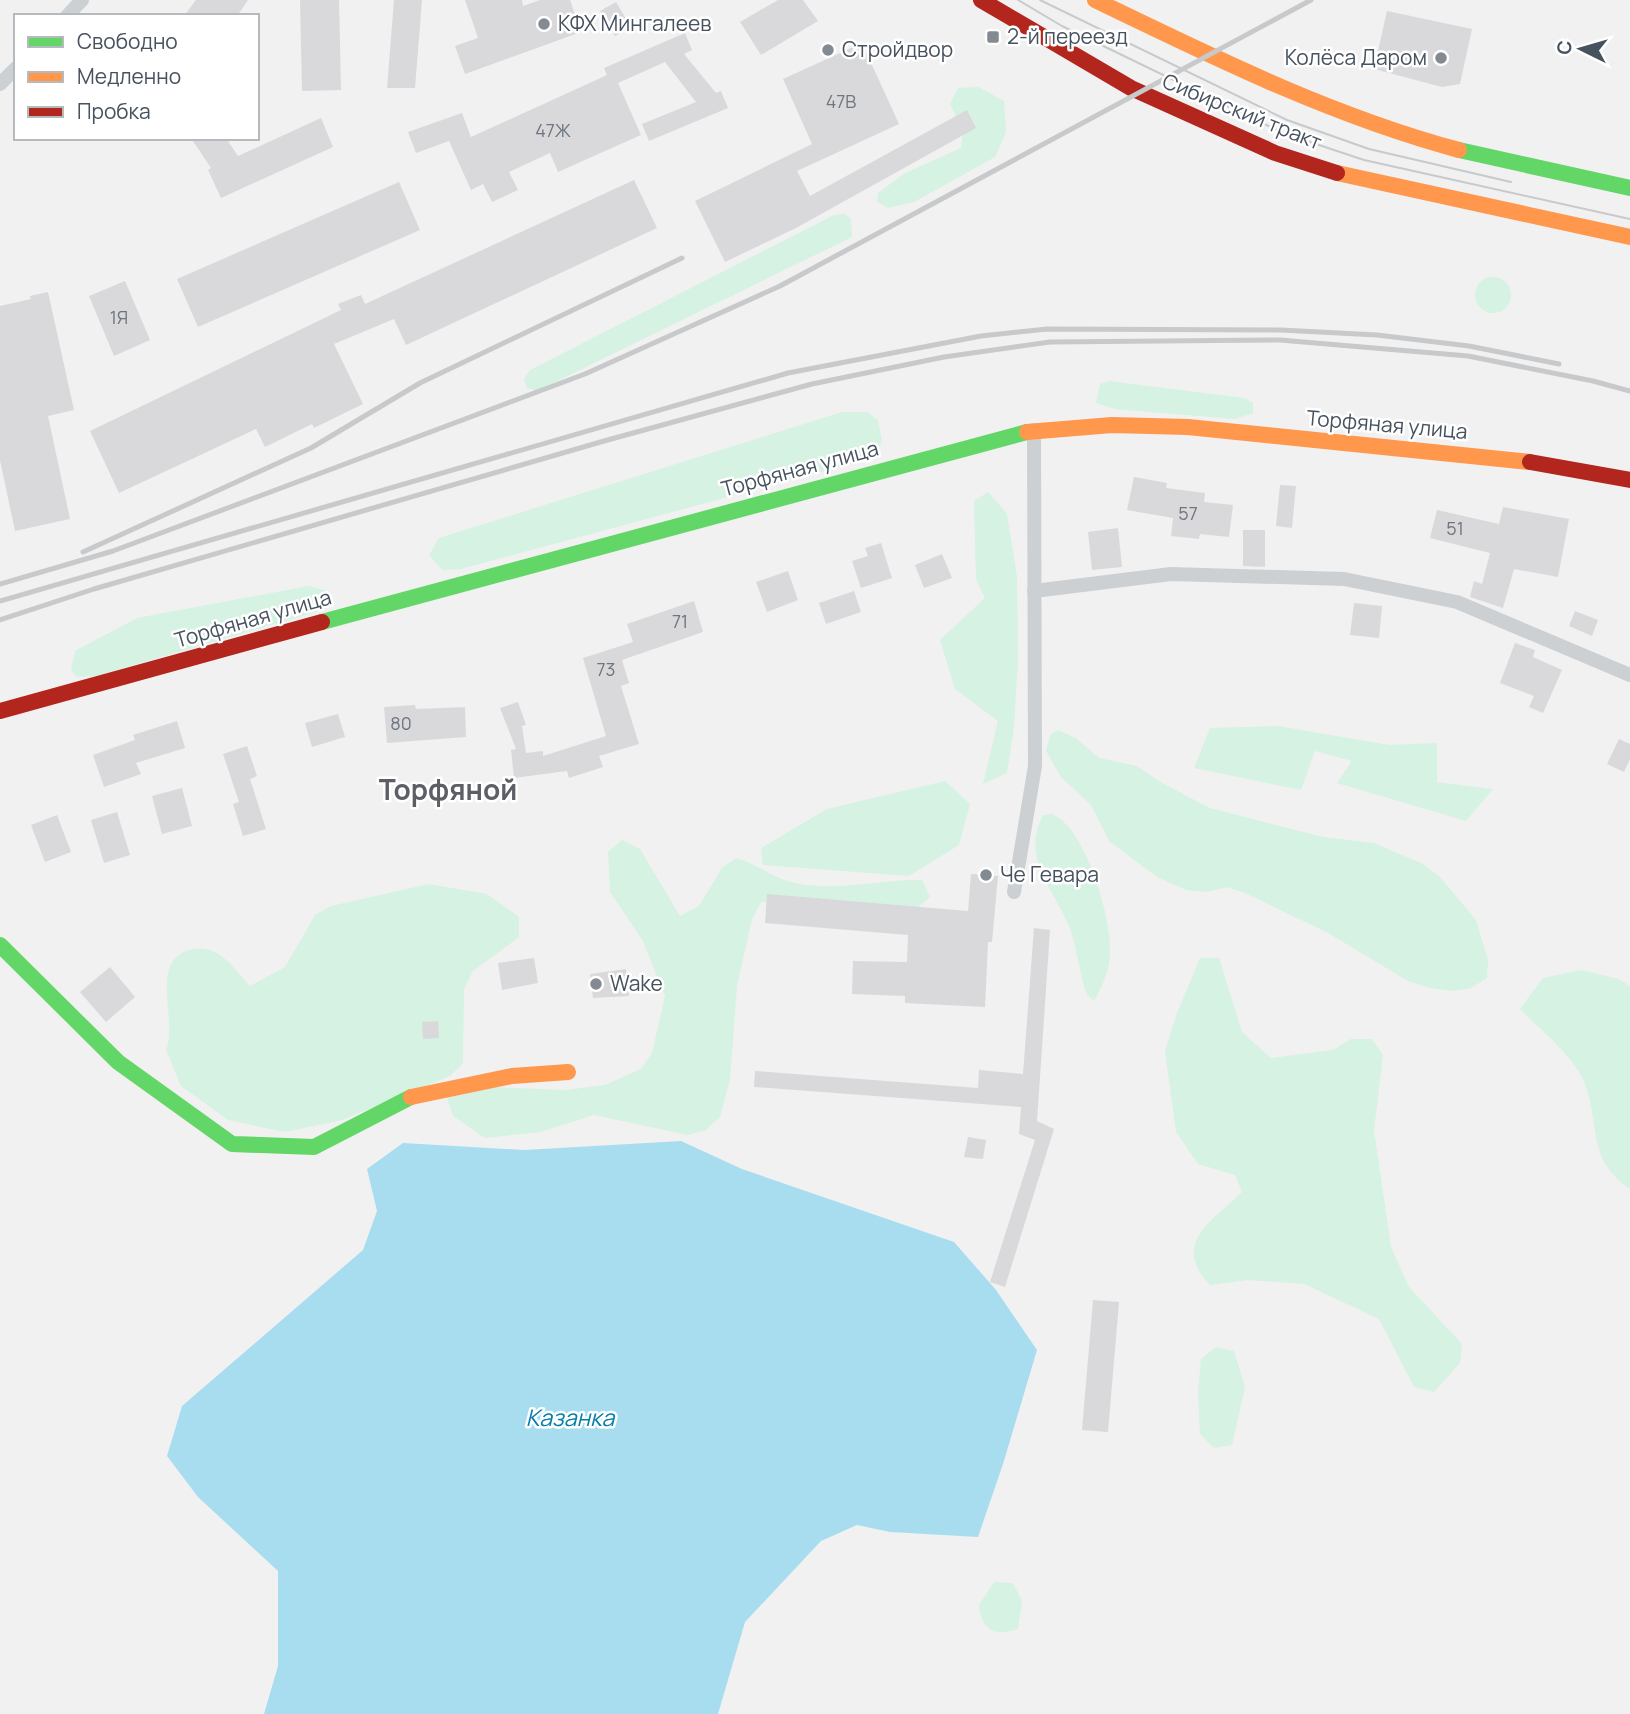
<svg xmlns="http://www.w3.org/2000/svg" width="1630" height="1714" viewBox="0 0 1630 1714" font-family="Manrope,sans-serif">
<style>
.green{fill:#d5f2e2}
.water{fill:#a8ddf0}
.building{fill:#d9d9db}
.lines{fill:none;stroke-linecap:round;stroke-linejoin:round}
.street{stroke:#cdd0d2;stroke-width:14}
.fast{stroke:#63d668;stroke-width:16}
.slow{stroke:#ff974d;stroke-width:16}
.jam{stroke:#b3261e;stroke-width:16}
.tram{stroke:#c7c9cb;stroke-width:2}
.rail{stroke:#c7c9cb;stroke-width:5}
.poi-dot{fill:#838a92;stroke:#fff;stroke-width:2.5}
.labels{text-anchor:middle;stroke-width:5;stroke-linejoin:round;paint-order:stroke}
.number-label{font-size:18px;fill:#6d757f}
.poi-label{font-size:21px;fill:#47525f;stroke:#fff;text-anchor:start}
.street-label{font-size:21px;fill:#47525f;stroke:#fff}
.water-label{font-size:23px;font-style:italic;fill:#077eab;stroke:#fff}
.district-label{font-size:28px;font-weight:bold;fill:#5c6066;stroke:#fff}
</style>
<rect width="100%" height="100%" fill="#f2f1f1"/>
<g class="green">
<path d="M978 87 1004 101 1006 132 995 157 914 202 888 208 877 202 878 193 905 173 961 148 963 130 950 104 958 88Z"/>
<path d="M844 214 851 219 852 237 545 387 536 391 527 388 524 379 530 370 834 215Z"/>
<circle cx="1493" cy="295" r="18"/>
<path d="M1109 381 1245 398 1253 403V413L1235 419 1115 409 1096 403 1100 384Z"/>
<path d="M842 412H867L878 420 882 441 873 458 461 569 442 570 429 555 439 538Z"/>
<path d="M988 492 1007 514 1017 577 1018 659 1014 727 1007 773 983 784 998 721 955 689 940 640 985 598 976 579 974 501Z"/>
<path d="M309 586 327 591 326 609 96 676 77 677 71 670 75 651 137 618Z"/>
<path d="M1278 726 1389 745 1437 743V782L1493 789 1466 821 1337 783 1352 761 1315 751 1301 790 1194 768 1210 728Z"/>
<path d="M1058 730 1076 738 1099 758 1137 766 1162 783 1210 808 1323 837 1374 843 1423 864 1440 877 1476 920 1488 960 1487 978 1471 988 1452 991 1430 988 1408 981 1328 933 1245 893 1227 887 1207 892 1186 890 1157 877 1109 841 1091 805 1061 777 1046 751 1050 735Z"/>
<path d="M945 781 970 804 959 845 909 876 763 865 761 848 827 809Z"/>
<path d="M1052 814C1085 827 1111 916 1110 950 1110 970 1103 984 1094 1001L1087 995C1079 972 1077 947 1069 926 1053 887 1021 859 1043 815Z"/>
<path d="M622 840 640 849 680 916 699 906 722 868 736 858C755 863 772 877 791 882 834 893 879 879 922 880L930 897 917 908 761 902 752 919 737 986 730 1079 720 1117 706 1130 688 1135 594 1115 540 1132 485 1138 453 1116 447 1098 490 1087 566 1090 605 1085 641 1069 652 1053 665 996 643 941 610 892 608 852Z"/>
<path d="M429 884 487 894 519 917V937L473 971 464 989 463 1063 450 1076 342 1120 285 1132 228 1120 181 1086 166 1050C179 1021 146 957 194 949 220 945 234 969 250 986L285 967 315 915 331 906Z"/>
<path d="M1200 958H1219L1242 1032 1271 1058 1333 1050 1351 1039H1372L1383 1055 1374 1130 1391 1247 1409 1287 1462 1344 1460 1363 1434 1392 1414 1387 1379 1319 1304 1284 1248 1280 1210 1285C1170 1243 1213 1221 1242 1192L1235 1175 1198 1164 1176 1132 1165 1051 1177 1013Z"/>
<path d="M1581 970 1619 979 1630 986V1189C1580 1155 1605 1112 1577 1069 1563 1047 1538 1028 1520 1009L1543 978Z"/>
<path d="M1216 1347 1234 1351 1245 1387 1232 1445 1214 1448 1200 1434 1198 1392 1201 1359Z"/>
<path d="M994 1582 1013 1583 1022 1601 1018 1629C995 1636 982 1632 979 1605Z"/>
</g>
<path class="water" d="M681 1141 742 1169 954 1242 996 1290 1037 1350 1003 1464 978 1537 890 1532 857 1525 821 1541 745 1622 718 1714H264L278 1666V1571L198 1497 167 1456 182 1406 363 1250 377 1211 367 1169 403 1143 524 1150Z"/>
<g class="building">
<path d="M196 0H248L237 16H184Z"/>
<path d="M300 0H339L341 90 302 91Z"/>
<path d="M394 0H422L415 88H387Z"/>
<path d="M465 0H522L523 6 540 0H570L581 32 465 74 455 46 478 38Z"/>
<path d="M778 0H803L818 21 761 55 740 22Z"/>
<path d="M616 2 631 27 615 36 600 11Z"/>
<path d="M1387 11 1472 29 1460 84 1442 87 1374 69Z"/>
<path d="M685 33 692 50 684 54 716 93 721 91 728 108 649 141 642 124 696 102 665 62 618 83 641 135 558 172 550 153 509 172 518 190 492 202 483 184 471 190 449 141 416 153 408 132 462 113 471 137 607 75 604 68Z"/>
<path d="M862 43 899 124 797 171 810 196 967 110 976 128 796 228 725 262 695 201 812 144 783 79Z"/>
<path d="M321 118 333 147 221 198 208 170 211 168 191 138H226L238 156Z"/>
<path d="M634 180 657 228 406 345 394 319 334 344 363 404 314 428 312 424 265 447 256 429 119 493 90 431 341 310 338 304 361 295 365 304Z"/>
<path d="M399 182 420 230 198 327 177 279Z"/>
<path d="M125 281 150 340 114 356 89 296Z"/>
<path d="M48 292 74 410 48 416 70 519 15 531 0 460V306L31 299 30 296Z"/>
<path d="M1134 477 1167 483 1166 488 1205 493 1204 502 1233 505 1229 537 1200 534 1199 539 1171 536 1173 518 1127 510Z"/>
<path d="M1280 485 1296 486 1292 528 1276 526Z"/>
<path d="M1503 507 1569 519 1558 577 1514 569 1503 608 1470 597 1474 581 1482 584 1490 553 1430 538 1437 510 1499 524Z"/>
<path d="M1118 528 1122 567 1092 570 1088 532Z"/>
<path d="M1243 530H1265V567L1243 566Z"/>
<path d="M881 543 892 578 861 588 852 561 868 556 865 548Z"/>
<path d="M942 554 952 578 924 588 915 565Z"/>
<path d="M788 571 798 600 767 612 756 582Z"/>
<path d="M854 591 861 612 826 624 819 603Z"/>
<path d="M694 601 703 632 622 660 629 683 621 686 639 744 599 756 603 767 569 778 567 771 514 778 511 750 516 749 500 708 518 702 526 725 522 726 526 753 543 751V756L606 736 583 658 633 642 627 624Z"/>
<path d="M1354 603 1382 606 1379 638 1350 635Z"/>
<path d="M1575 611 1598 620 1592 636 1569 626Z"/>
<path d="M1515 643 1535 650 1533 657 1562 670 1543 713 1529 707 1534 696 1500 683Z"/>
<path d="M415 705 416 709 465 707 466 737 387 743 384 707Z"/>
<path d="M338 714 345 737 312 747 305 723Z"/>
<path d="M177 721 185 748 136 763 141 774 104 787 93 755 135 740 133 735Z"/>
<path d="M1619 739 1630 744V759L1624 772 1607 764Z"/>
<path d="M247 746 257 776 250 779 266 829 243 836 233 804 239 802 223 754Z"/>
<path d="M182 788 192 826 162 834 152 796Z"/>
<path d="M117 812 130 855 104 863 91 820Z"/>
<path d="M57 815 71 852 45 862 31 825Z"/>
<path d="M971 874 998 876 992 942H988L985 1007 905 1003V996L852 994 853 961 907 962 908 935 765 923 767 894 968 911Z"/>
<path d="M1034 928 1050 930 1037 1121 1054 1129 1005 1287 990 1282 1035 1140 1019 1134 1021 1107 754 1087 755 1071 978 1088 979 1070 1023 1074Z"/>
<path d="M534 958 538 983 502 990 498 963Z"/>
<path d="M110 967 135 997 106 1022 80 992Z"/>
<path d="M626 969 629 996 593 998 590 974Z"/>
<path d="M438 1021 439 1038 423 1039 422 1022Z"/>
<path d="M968 1137 986 1140 983 1159 964 1157Z"/>
<path d="M1093 1300 1119 1302 1108 1432 1082 1430Z"/>
</g>
<g class="lines">
<g class="street">
<path d="M67 16 82 0"/>
<path d="M0 84 16 68"/>
<path d="M1034 591 1171 574 1344 579 1457 602 1630 675"/>
<path d="M1014 892 1035 766 1034 430"/>
</g>
<g class="fast">
<path d="M1459 150 1630 188"/>
<path d="M322 622 1027 432"/>
<path d="M0 945 118 1062 232 1144 314 1147 411 1097"/>
</g>
<g class="slow">
<path d="M1095 0C1213 57 1332 116 1459 150"/>
<path d="M1337 173 1630 237"/>
<path d="M1027 432 1112 425 1188 427 1530 462"/>
<path d="M411 1097 512 1076 568 1072"/>
</g>
<g class="jam">
<path d="M981 0 1131 88 1275 153 1337 173"/>
<path d="M1530 462 1630 480"/>
<path d="M0 711 322 622"/>
</g>
<g class="tram">
<path d="M1018 0 1062 26 1283 133 1364 160 1630 219"/>
<path d="M1040 0 1287 120 1369 149 1511 182"/>
</g>
<g class="rail">
<path d="M83 552 311 448 420 383 682 258"/>
<path d="M0 584 113 551 585 374 780 286 1311 0"/>
<path d="M0 601 788 373 981 336 1047 329 1281 330 1377 335 1469 346 1559 364"/>
<path d="M0 620 94 589 604 441 812 384 944 357 1050 342 1280 340 1468 356 1593 381 1630 391"/>
</g>
</g>
<g class="poi-dot">
<circle cx="544" cy="24" r="7"/>
<rect x="986" y="30" width="14" height="14" rx="3.5"/>
<circle cx="828" cy="50" r="7"/>
<circle cx="1441" cy="58" r="7"/>
<circle cx="986" cy="875" r="7"/>
<circle cx="596" cy="984" r="7"/>
</g>
<g class="labels">
<g class="number-label">
<text x="841" y="108">47В</text>
<text x="553" y="137">47Ж</text>
<text x="119" y="324">1Я</text>
<text x="1188" y="520">57</text>
<text x="1455" y="535">51</text>
<text x="680" y="628">71</text>
<text x="606" y="676">73</text>
<text x="401" y="730">80</text>
</g>
<g class="poi-label">
<text x="558" y="31">КФХ Мингалеев</text>
<text x="1007" y="44">2-й переезд</text>
<text x="842" y="57">Стройдвор</text>
<text x="1427" y="65" text-anchor="end">Колёса Даром</text>
<text x="1000" y="882">Че Гевара</text>
<text x="610" y="991">Wake</text>
</g>
<g class="street-label">
<text transform="translate(1242 112) rotate(22)" y="7">Сибирский тракт</text>
<text transform="translate(1387 425) rotate(5)" y="7">Торфяная улица</text>
<text transform="translate(800 469) rotate(-15)" y="7">Торфяная улица</text>
<text transform="translate(253 619) rotate(-16)" y="7">Торфяная улица</text>
</g>
<g class="water-label">
<text x="570" y="1426">Казанка</text>
</g>
<g class="district-label">
<text x="448" y="800">Торфяной</text>
</g>
</g>
<rect x="14" y="14" width="245" height="126" fill="#ffffff" stroke="#b5babf" stroke-width="2"/>
<rect x="28" y="37" width="35" height="10" fill="#63d668" stroke="#b5babf" stroke-width="2"/>
<text x="77" y="49" font-size="21" fill="#47525f">Свободно</text>
<rect x="28" y="72" width="35" height="10" fill="#ff974d" stroke="#b5babf" stroke-width="2"/>
<text x="77" y="84" font-size="21" fill="#47525f">Медленно</text>
<rect x="28" y="107" width="35" height="10" fill="#b3261e" stroke="#b5babf" stroke-width="2"/>
<text x="77" y="119" font-size="21" fill="#47525f">Пробка</text>
<g transform="translate(1581 49) rotate(275)" stroke="#ffffff" stroke-width="5" paint-order="stroke">
<path d="M0-5L12 26L0 18L-12 26Z" fill="#47525f"/>
<text y="-10" font-size="19" font-weight="bold" text-anchor="middle" fill="#47525f">С</text>
</g>
</svg>
